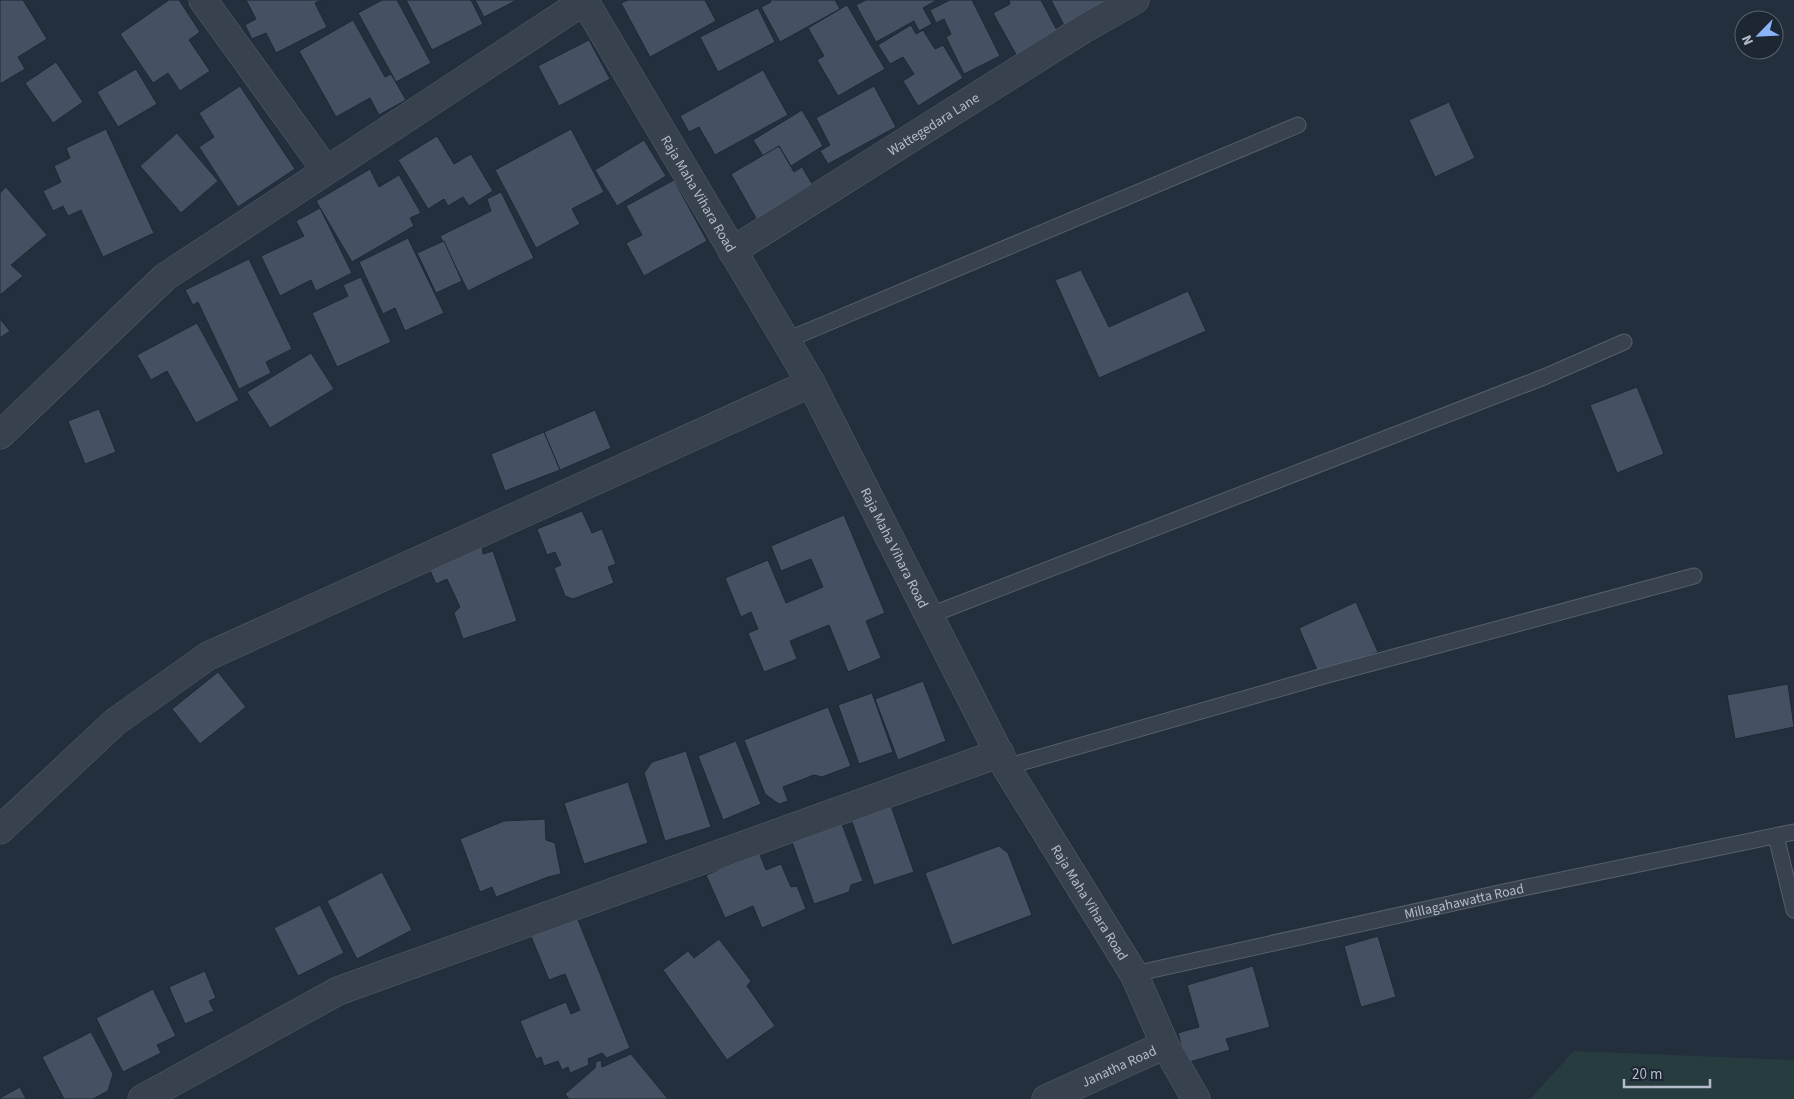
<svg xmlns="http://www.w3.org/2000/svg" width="1794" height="1099" viewBox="0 0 1794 1099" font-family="'Source Sans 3',sans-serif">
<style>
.green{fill:#263c3f}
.building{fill:#455162;stroke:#1f2835}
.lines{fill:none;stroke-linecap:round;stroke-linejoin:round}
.lane-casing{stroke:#565f6c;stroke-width:17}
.street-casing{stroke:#565f6c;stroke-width:29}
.lane{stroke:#38414e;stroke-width:15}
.street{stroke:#38414e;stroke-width:28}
.labels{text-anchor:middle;stroke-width:4.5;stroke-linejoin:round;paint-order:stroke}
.street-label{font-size:14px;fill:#b4bcc9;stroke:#1d2633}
</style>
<rect width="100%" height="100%" fill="#242f3e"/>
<path class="green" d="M1574 1051 1794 1060V1099H1530Z"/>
<g class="building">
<path d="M0 0H23L47 39 18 57 25 69 0 84Z"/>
<path d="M169 0H179L200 32 189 40 210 71 180 91 168 73 153 83 120 34Z"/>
<path d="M246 0H322L315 3 327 27 276 53 266 33 252 39 245 25 256 19Z"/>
<path d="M382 0H397L431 63 396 82 358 13Z"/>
<path d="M406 0H471L483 24 432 50Z"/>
<path d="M475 0H517L484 17Z"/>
<path d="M628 0H705L716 21 650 57 621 3Z"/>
<path d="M770 0H835L840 9 780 42 761 7 771 2Z"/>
<path d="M866 0H937L923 8 932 24 919 31 914 21 876 42 856 5Z"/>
<path d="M950 0H972L1000 56 964 74 946 37 951 34 944 19 936 23 930 10Z"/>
<path d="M1009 0H1041L1060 36 1018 58 993 13 1010 4Z"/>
<path d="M1051 0H1104L1107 7 1066 29Z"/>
<path d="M847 5 885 69 838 96 817 60 824 56 808 28Z"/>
<path d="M758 8 775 42 718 72 700 37Z"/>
<path d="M353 20 385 77 391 74 406 100 379 115 370 98 336 117 299 51Z"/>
<path d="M911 25 916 34 923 30 935 49 943 45 963 78 918 106 903 81 914 74 903 57 890 64 878 45Z"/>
<path d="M589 40 610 79 559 106 538 66Z"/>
<path d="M56 62 83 102 53 123 25 83Z"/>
<path d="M136 69 157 104 118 127 97 92Z"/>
<path d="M763 70 788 115 715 155 699 127 689 132 680 116Z"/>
<path d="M240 86 295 169 238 207 199 147 214 137 199 113Z"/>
<path d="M874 86 896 127 828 164 820 151 830 145 816 118Z"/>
<path d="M1449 102 1475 158 1435 177 1409 120Z"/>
<path d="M802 110 823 146 791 166 779 146 763 156 753 140Z"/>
<path d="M106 129 154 233 103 257 81 210 68 216 63 206 53 211 43 191 61 182 54 166 70 158 66 148Z"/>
<path d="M571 129 604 192 572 209 580 224 536 248 495 170Z"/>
<path d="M177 133 218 181 181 213 140 166Z"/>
<path d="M437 136 454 164 471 154 493 191 469 206 463 197 448 206 444 199 428 209 398 160Z"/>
<path d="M644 140 666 176 617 206 595 170Z"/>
<path d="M779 146 794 172 802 167 814 187 757 220 731 174Z"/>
<path d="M370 169 379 187 399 175 421 213 410 218 414 226 352 262 316 201Z"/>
<path d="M674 180 707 241 644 276 626 243 642 235 626 206Z"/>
<path d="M6 187 47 235 11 265 23 276 0 295V193Z"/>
<path d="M501 192 534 258 468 291 440 236 491 211 487 199Z"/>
<path d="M320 208 352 273 316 291 311 280 280 296 261 256 304 236 296 221Z"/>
<path d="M408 238 444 313 405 331 395 308 383 314 359 262Z"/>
<path d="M444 241 462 281 436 293 417 253Z"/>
<path d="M249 259 292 349 266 362 271 373 239 389 198 302 193 305 185 290Z"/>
<path d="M1081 270 1109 327 1188 291 1206 331 1099 378 1055 280Z"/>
<path d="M361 277 391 342 337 367 312 313 348 296 343 285Z"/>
<path d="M0 319 10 331 0 338Z"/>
<path d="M197 323 239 400 196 423 167 371 151 380 137 355Z"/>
<path d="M311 353 334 389 270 428 247 392Z"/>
<path d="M1637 387 1664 454 1617 473 1590 405Z"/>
<path d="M99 409 116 452 85 464 68 421Z"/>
<path d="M595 410 611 448 560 470 544 432Z"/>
<path d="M544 432 560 470 505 491 491 454Z"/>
<path d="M582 511 592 533 602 529 616 564 608 567 614 583 573 599 565 596 554 568 561 565 555 552 547 555 537 529Z"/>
<path d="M844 515 885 613 866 621 881 658 848 672 829 625 790 641 797 659 764 672 748 633 758 629 751 612 741 617 725 578 768 560 786 603 823 587 811 559 781 571 771 546Z"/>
<path d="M482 544 483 554 493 551 517 621 463 639 454 613 460 607 447 579 436 584 429 568Z"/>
<path d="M1356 602 1378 652 1320 677 1299 628Z"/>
<path d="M218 672 246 707 200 744 172 709Z"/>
<path d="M923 681 946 741 898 760 875 699Z"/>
<path d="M1788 684 1794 727 1735 739 1727 695Z"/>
<path d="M872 693 893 752 859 764 838 705Z"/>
<path d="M828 707 851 766 822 777 814 775 783 787 788 801 779 804 765 794 744 740Z"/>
<path d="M736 741 761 804 723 820 698 756Z"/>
<path d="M686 751 711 827 665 841 644 773 652 762Z"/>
<path d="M628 782 648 843 584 864 564 803Z"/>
<path d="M891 806 914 872 874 885 851 819Z"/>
<path d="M545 819 546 840 555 843 561 874 548 877 496 897 492 887 480 892 460 839 504 821Z"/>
<path d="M842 824 863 881 851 885 849 892 814 904 792 842Z"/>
<path d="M999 846 1008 853 1032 915 952 945 925 873Z"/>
<path d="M759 852 766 870 781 864 791 887 797 886 806 909 762 928 753 906 725 918 706 875Z"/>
<path d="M382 872 412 930 357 959 327 901Z"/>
<path d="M320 905 344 953 298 976 274 928Z"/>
<path d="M576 915 630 1048 607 1058 602 1053 588 1059 589 1065 570 1073 568 1067 562 1070 558 1061 544 1066 541 1057 536 1059 520 1021 566 1002 571 1014 580 1010 565 974 549 980 530 934Z"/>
<path d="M1378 936 1396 997 1361 1007 1344 946Z"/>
<path d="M719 939 751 981 747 986 775 1026 727 1060 663 970 688 951 694 958Z"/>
<path d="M1253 966 1270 1027 1226 1039 1230 1050 1186 1063 1178 1033 1199 1027 1187 985Z"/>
<path d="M205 971 216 998 209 1001 214 1011 185 1024 169 987Z"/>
<path d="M153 989 176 1036 157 1045 161 1053 123 1072 96 1018Z"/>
<path d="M91 1032 113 1074 108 1091 93 1099H64L42 1057Z"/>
<path d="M631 1054 668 1099H569L565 1094 595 1068 596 1062 601 1060 602 1067Z"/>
<path d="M20 1087 26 1099H0V1098Z"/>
</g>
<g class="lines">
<g class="lane-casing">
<g id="lane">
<path d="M787 340 1298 125"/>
<path d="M928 616 1544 377 1624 342"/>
<path d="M1006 767 1320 677 1694 576"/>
<path d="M1776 836 1794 910"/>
<path id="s1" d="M1134 974 1508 891 1794 832"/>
</g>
</g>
<g class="street-casing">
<g id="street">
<path d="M203 0 325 169"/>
<path id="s2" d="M584 0 811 383 1006 767 1134 974 1165 1045 1196 1099"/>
<path id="s3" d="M732 251 1082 30 1135 0"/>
<path d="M0 435 165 277 584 1"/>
<path d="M0 830 115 722 208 656 811 383"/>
<path d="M142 1099 338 991 1000 753"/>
<path id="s4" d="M1046 1099 1165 1045"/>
</g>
</g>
<use href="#lane" class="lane"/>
<use href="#street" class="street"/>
</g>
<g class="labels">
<g class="street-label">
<text dy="5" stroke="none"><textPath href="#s3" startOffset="238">Wattegedara Lane</textPath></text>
<text dy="5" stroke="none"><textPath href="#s2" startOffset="225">Raja Maha Vihara Road</textPath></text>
<text dy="5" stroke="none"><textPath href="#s2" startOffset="630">Raja Maha Vihara Road</textPath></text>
<text dy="5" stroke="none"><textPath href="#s1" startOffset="338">Millagahawatta Road</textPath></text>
<text dy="5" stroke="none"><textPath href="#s2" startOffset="1035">Raja Maha Vihara Road</textPath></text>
<text dy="5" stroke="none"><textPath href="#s4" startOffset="80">Janatha Road</textPath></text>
</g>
</g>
<g transform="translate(1759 35) rotate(246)"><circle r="24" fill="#1d2633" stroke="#59626f"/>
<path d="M0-4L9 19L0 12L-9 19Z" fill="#8ab4f8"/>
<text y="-8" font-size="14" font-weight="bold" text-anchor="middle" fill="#b4bcc9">N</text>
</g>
<path d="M1624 1079v8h86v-8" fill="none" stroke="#b4bcc9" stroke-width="2.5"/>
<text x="1632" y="1079" font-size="15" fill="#b4bcc9" stroke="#1d2633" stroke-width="4" paint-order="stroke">20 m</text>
</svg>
